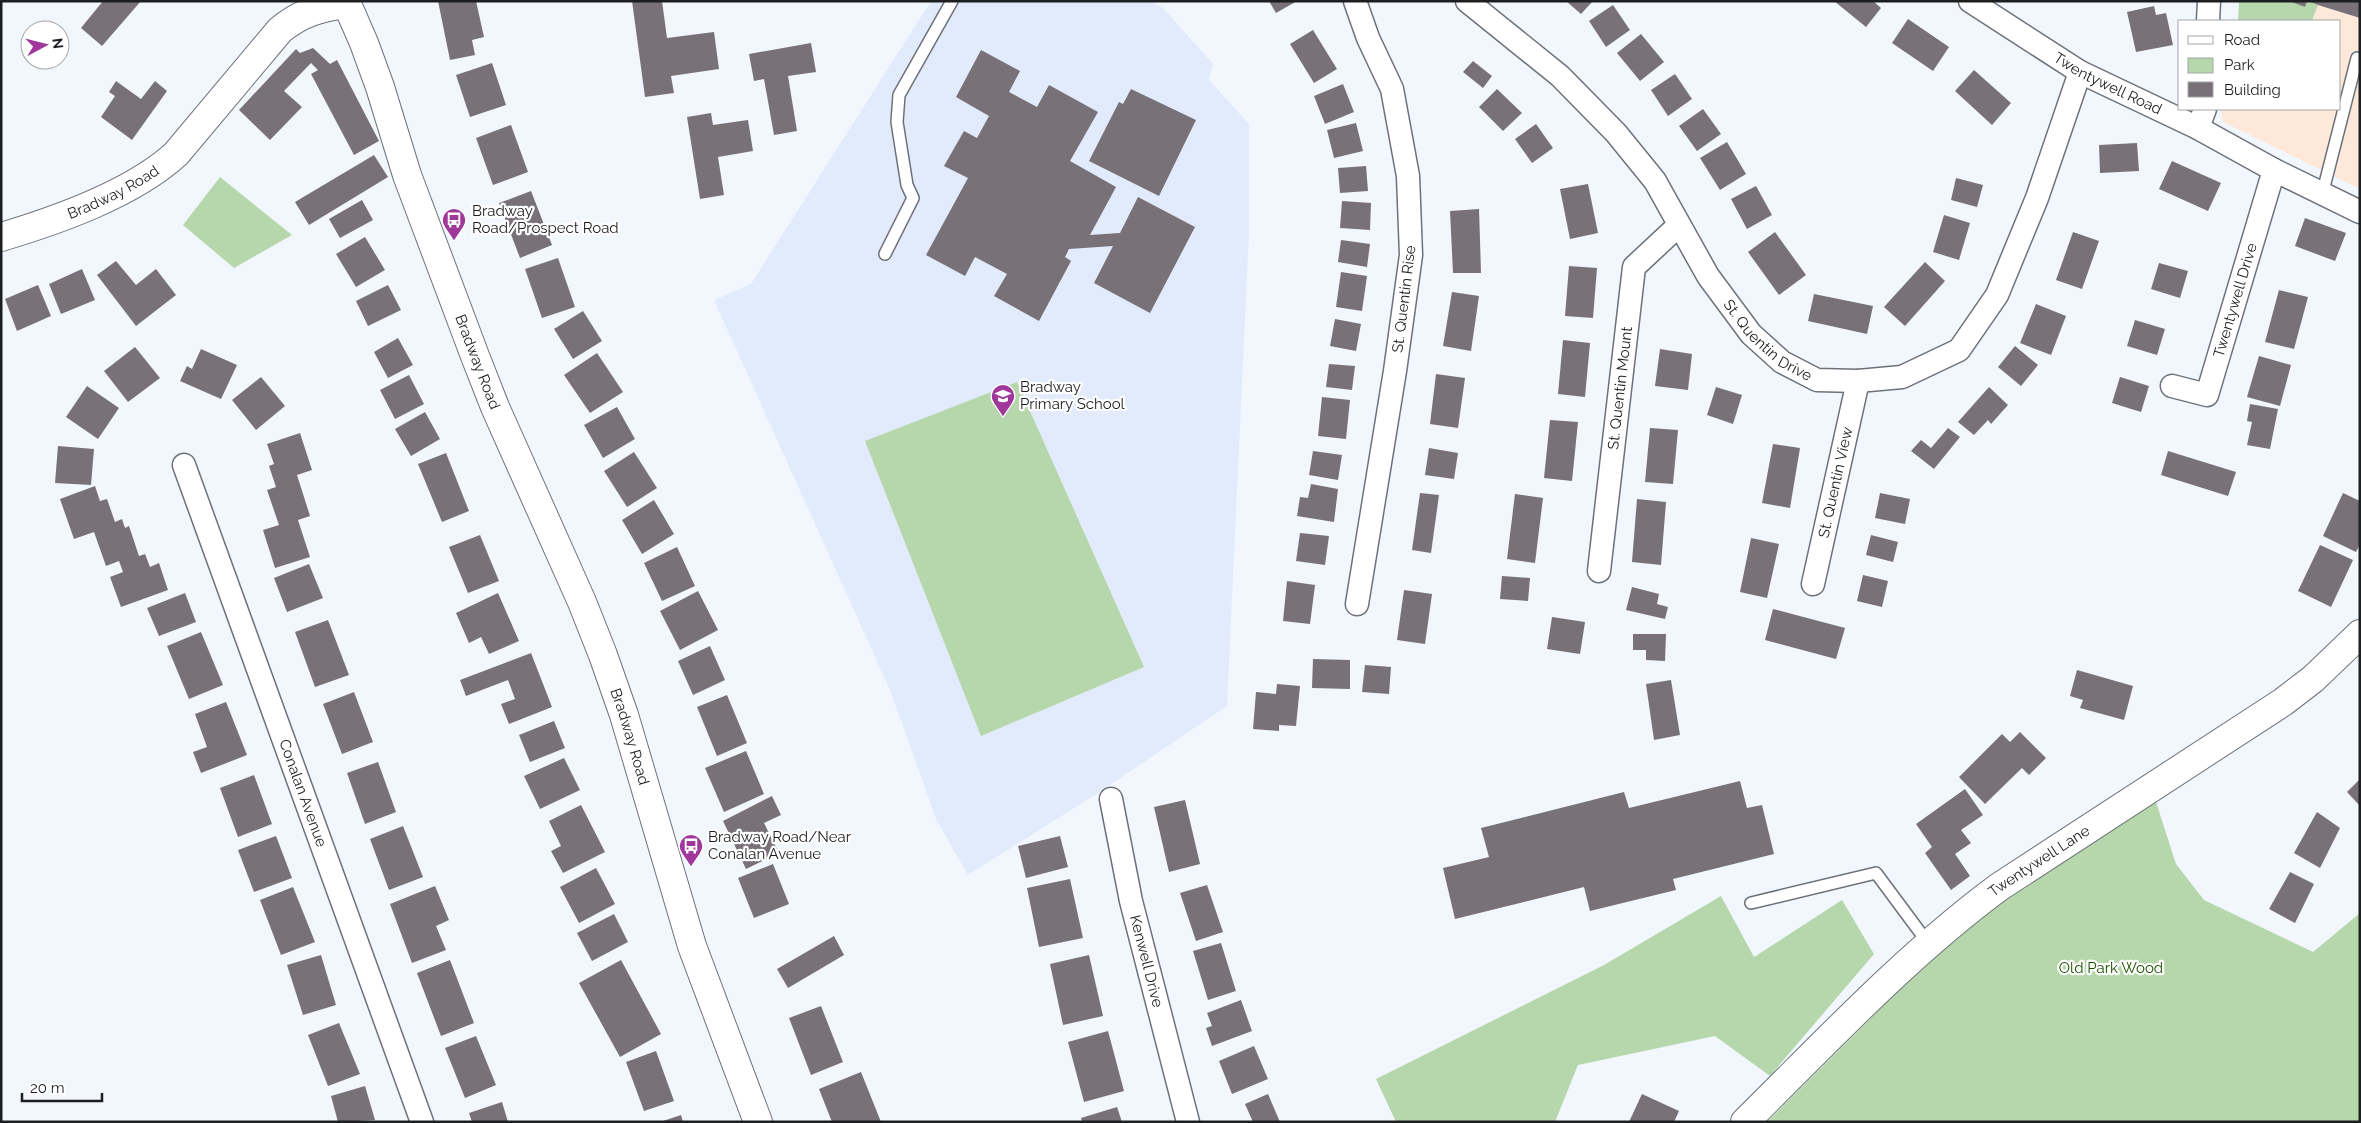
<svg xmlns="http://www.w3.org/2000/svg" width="2361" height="1123" viewBox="0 0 2361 1123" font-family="Raleway,sans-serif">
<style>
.commercial{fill:#fde8da}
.built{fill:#e1ebfb}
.green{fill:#b6d7ab}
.building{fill:#787178}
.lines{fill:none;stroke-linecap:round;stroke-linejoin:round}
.service-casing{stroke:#6d727a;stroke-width:14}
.minor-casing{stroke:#6d727a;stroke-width:25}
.tertiary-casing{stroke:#6d727a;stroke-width:30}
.secondary-casing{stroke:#6d727a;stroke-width:30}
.service{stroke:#fff;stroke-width:11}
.minor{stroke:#fff;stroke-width:22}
.tertiary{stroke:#fff;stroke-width:28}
.secondary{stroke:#fff;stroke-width:28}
.labels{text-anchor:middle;stroke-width:4.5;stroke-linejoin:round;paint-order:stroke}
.street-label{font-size:15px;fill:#1c1e21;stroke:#fff}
.poi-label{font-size:15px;fill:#1c1e21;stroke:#fff;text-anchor:start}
.park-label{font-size:15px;fill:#1e5200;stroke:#fff}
</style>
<rect width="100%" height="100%" fill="#f2f7fe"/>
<path class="commercial" d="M2319 1H2360V189L2225 123 2222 118 2221 109H2340V21H2312Z"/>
<path class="built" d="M931 1H1152L1164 9 1213 64 1209 80 1249 124V233L1227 706 1101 791 968 875 937 821 890 690 714 300 751 284Z"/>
<g class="green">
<path d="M2239 1H2292L2305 7 2307 1 2318 5 2312 21H2238Z"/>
<path d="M220 177 292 235 234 268 183 225Z"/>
<path d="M1017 382 1144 667 981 736 865 441Z"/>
<path d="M2156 802 2176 864 2204 900 2313 952 2360 913V1122H1767L1929 960 1994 907Z"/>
<path d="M1721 896 1754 957 1842 900 1874 954 1770 1076 1715 1036 1578 1065 1555 1122H1396L1376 1079 1604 965Z"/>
</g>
<g class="building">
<path d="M103 1H141L102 46 81 28Z"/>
<path d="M438 1H476L484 37 472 40 475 55 450 60Z"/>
<path d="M632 1H662L667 38 714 32 719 69 671 76 674 93 645 97Z"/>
<path d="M1269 1H1297L1276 13Z"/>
<path d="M1566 1H1593L1581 14Z"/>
<path d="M1834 1H1873L1881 8 1866 27Z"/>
<path d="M2289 1H2307L2305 7Z"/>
<path d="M2308 1H2360V18L2318 5Z"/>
<path d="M1613 5 1630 30 1606 47 1589 21Z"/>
<path d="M2154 6 2156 15 2166 13 2173 45 2136 52 2127 12Z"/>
<path d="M1908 19 1949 47 1933 71 1892 43Z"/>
<path d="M1313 30 1337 69 1314 83 1290 44Z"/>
<path d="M1641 34 1664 62 1640 81 1617 53Z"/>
<path d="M811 43 816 72 788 76 797 131 774 135 764 79 754 81 749 54Z"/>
<path d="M313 48 330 64 337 60 379 141 354 155 311 74 318 70 311 63 284 91 302 107 270 140 239 110 296 49 300 53Z"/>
<path d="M981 50 1020 71 1009 92 1037 107 1049 85 1098 112 1070 161 1116 187 1090 235 1120 233 1138 197 1195 227 1150 313 1094 283 1113 246 1069 249 1065 257 1071 261 1039 321 994 296 1007 274 975 257 965 276 926 255 968 178 944 166 964 131 977 138 989 116 956 97Z"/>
<path d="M1473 61 1492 76 1483 88 1463 72Z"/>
<path d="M492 63 506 105 470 117 456 75Z"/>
<path d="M1974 70 2011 103 1992 125 1955 91Z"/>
<path d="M1675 74 1692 99 1668 116 1651 90Z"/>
<path d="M116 81 141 99 155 81 167 91 132 140 101 117 115 96 109 92Z"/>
<path d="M1343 84 1354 112 1325 124 1314 96Z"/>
<path d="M1131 89 1196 120 1159 196 1089 161 1119 102 1123 104Z"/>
<path d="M1497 89 1522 113 1503 131 1479 107Z"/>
<path d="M1703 109 1721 134 1697 151 1679 126Z"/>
<path d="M711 113 713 125 748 120 753 151 718 157 724 195 700 199 687 117Z"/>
<path d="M1356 123 1363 151 1334 158 1327 130Z"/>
<path d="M1536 124 1553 148 1532 163 1515 139Z"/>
<path d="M511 125 528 172 493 185 476 138Z"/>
<path d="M1727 142 1746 174 1720 190 1700 158Z"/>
<path d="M2137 143 2139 171 2100 173 2099 145Z"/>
<path d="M374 155 388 177 309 225 295 202Z"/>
<path d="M2172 161 2221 183 2208 211 2159 189Z"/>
<path d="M1366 166 1368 191 1340 193 1338 168Z"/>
<path d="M1956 178 1983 185 1977 207 1951 200Z"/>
<path d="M1588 184 1598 233 1570 239 1560 189Z"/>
<path d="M1756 186 1772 215 1747 229 1731 199Z"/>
<path d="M531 191 552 245 520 258 499 203Z"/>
<path d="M362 200 373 220 340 238 329 219Z"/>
<path d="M1342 201 1371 203 1370 230 1340 228Z"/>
<path d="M1479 209 1481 273H1453L1450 211Z"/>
<path d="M1944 215 1970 223 1959 260 1933 252Z"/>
<path d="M2305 218 2346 233 2335 261 2295 246Z"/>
<path d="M1775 232 1806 275 1779 295 1748 252Z"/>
<path d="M2073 232 2099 241 2082 289 2056 280Z"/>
<path d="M365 237 385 270 356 287 336 254Z"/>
<path d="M1341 240 1370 244 1367 267 1338 262Z"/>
<path d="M558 258 575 307 542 318 525 269Z"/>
<path d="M116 261 136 285 156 269 176 295 136 326 97 275Z"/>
<path d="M1925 262 1945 281 1905 326 1884 307Z"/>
<path d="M2159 263 2188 271 2180 298 2151 289Z"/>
<path d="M1569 266 1597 268 1593 318 1565 316Z"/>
<path d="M82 269 95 300 61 314 49 284Z"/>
<path d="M1341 272 1367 276 1362 311 1336 307Z"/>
<path d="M38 285 51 316 17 331 5 299Z"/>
<path d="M388 285 401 310 368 326 356 301Z"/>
<path d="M2279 290 2308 297 2294 349 2265 342Z"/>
<path d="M1452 292 1479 296 1471 351 1443 346Z"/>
<path d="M1814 294 1873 306 1867 334 1808 321Z"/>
<path d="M2036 304 2066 316 2051 355 2020 343Z"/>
<path d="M583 311 602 341 573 359 554 329Z"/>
<path d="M1335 319 1361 324 1356 351 1330 346Z"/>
<path d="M2135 320 2165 329 2157 355 2127 346Z"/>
<path d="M398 338 413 365 388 378 374 352Z"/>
<path d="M1563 340 1590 343 1585 397 1558 394Z"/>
<path d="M2015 346 2038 365 2021 386 1998 367Z"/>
<path d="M135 347 160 378 128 402 104 371Z"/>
<path d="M201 349 237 365 221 399 180 381 187 366 192 369Z"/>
<path d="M1660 349 1692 354 1688 390 1655 386Z"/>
<path d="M597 353 623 392 590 413 564 375Z"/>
<path d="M2259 356 2291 365 2280 406 2247 397Z"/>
<path d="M1329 364 1355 366 1352 390 1326 387Z"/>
<path d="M1436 374 1465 378 1458 428 1430 424Z"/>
<path d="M409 375 424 404 395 419 380 390Z"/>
<path d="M261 377 285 406 256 430 232 400Z"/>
<path d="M2120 377 2149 386 2141 412 2112 403Z"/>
<path d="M87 386 119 408 98 439 66 417Z"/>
<path d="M1716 387 1742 395 1733 424 1707 415Z"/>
<path d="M1989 387 2008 405 1991 424 1988 420 1974 435 1958 422Z"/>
<path d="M1322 397 1350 400 1346 439 1318 436Z"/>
<path d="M2250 404 2278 409 2270 449 2247 445 2252 422 2247 421Z"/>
<path d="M617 407 635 439 603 458 584 425Z"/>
<path d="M425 412 440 439 411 456 395 429Z"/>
<path d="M1550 420 1578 422 1572 481 1544 478Z"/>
<path d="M1650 428 1678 430 1673 484 1645 482Z"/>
<path d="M1948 428 1960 437 1934 469 1911 451 1921 440 1931 448Z"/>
<path d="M300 433 312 470 297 475 310 516 298 520 310 557 275 568 263 530 279 525 267 490 276 487 269 466 274 464 267 444Z"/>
<path d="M1773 444 1800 448 1790 508 1762 503Z"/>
<path d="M58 446 94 449 91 485 55 483Z"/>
<path d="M1429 448 1458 453 1454 479 1425 475Z"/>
<path d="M1313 451 1342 455 1338 480 1309 475Z"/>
<path d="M2168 451 2236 472 2228 496 2161 475Z"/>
<path d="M634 452 657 488 627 507 604 471Z"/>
<path d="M446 453 469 511 442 522 418 464Z"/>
<path d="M1311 484 1338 489 1334 522 1297 516 1300 497 1308 498Z"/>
<path d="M95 486 100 501 107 499 115 522 122 519 125 528 129 526 139 556 145 554 150 567 159 563 168 590 121 607 110 577 123 572 119 561 106 566 94 532 74 539 60 499Z"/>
<path d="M1420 493 1439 495 1431 553 1412 550Z"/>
<path d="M1880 493 1910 499 1905 524 1875 518Z"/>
<path d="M2343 493 2360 501V544L2356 552 2323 536Z"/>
<path d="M1515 494 1543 498 1535 563 1507 559Z"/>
<path d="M1637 499 1666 502 1661 565 1632 562Z"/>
<path d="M654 500 674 534 642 554 622 520Z"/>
<path d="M1300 533 1329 536 1325 565 1296 561Z"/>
<path d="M480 535 499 581 468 593 449 547Z"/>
<path d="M1871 535 1898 542 1893 562 1866 555Z"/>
<path d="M1751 538 1779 544 1767 598 1740 592Z"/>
<path d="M2320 545 2353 560 2331 607 2298 591Z"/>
<path d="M677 547 695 586 662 601 644 563Z"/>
<path d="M309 564 323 598 287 612 274 578Z"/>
<path d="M1863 575 1888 581 1882 607 1857 601Z"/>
<path d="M1502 576 1530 578 1528 601 1500 599Z"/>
<path d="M1287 581 1315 585 1310 624 1283 621Z"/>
<path d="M1632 587 1659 594 1657 604 1668 607 1665 619 1626 610Z"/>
<path d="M1404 590 1432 594 1425 644 1397 640Z"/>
<path d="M698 591 718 630 680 650 660 611Z"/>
<path d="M185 593 196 622 159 636 147 608Z"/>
<path d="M498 593 519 641 489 654 481 637 469 643 456 613Z"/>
<path d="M1773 609 1845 628 1836 659 1765 640Z"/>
<path d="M1552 617 1585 622 1580 654 1547 649Z"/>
<path d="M328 620 349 675 315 687 295 632Z"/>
<path d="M201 632 223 685 189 699 167 646Z"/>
<path d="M1633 634H1666L1665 661 1646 660V650H1633Z"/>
<path d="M710 646 725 680 693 695 678 661Z"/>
<path d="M531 653 552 707 509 724 501 704 515 699 508 680 466 696 460 680Z"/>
<path d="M1313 659 1350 660V689L1312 688Z"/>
<path d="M1365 665 1391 667 1389 694 1362 692Z"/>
<path d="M2077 670 2133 686 2124 720 2080 708 2083 700 2070 696Z"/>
<path d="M1671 680 1680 735 1654 740 1646 684Z"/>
<path d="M1277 684 1300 686 1296 726 1279 725V731L1253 729 1256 692 1276 694Z"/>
<path d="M354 692 373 742 342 754 323 704Z"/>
<path d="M727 695 747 743 717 756 697 707Z"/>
<path d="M226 702 247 755 201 773 193 752 207 747 195 714Z"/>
<path d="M554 721 565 748 530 762 519 735Z"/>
<path d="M2020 732 2046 758 2029 775 2022 768 1985 804 1959 777 2002 734 2010 742Z"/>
<path d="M746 751 764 794 724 812 705 768Z"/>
<path d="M564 758 580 790 540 809 524 776Z"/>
<path d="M378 762 396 812 365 824 347 773Z"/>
<path d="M254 775 272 824 238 837 220 788Z"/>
<path d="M2360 779V806L2347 792Z"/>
<path d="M1740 781 1747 808 1762 805 1774 854 1673 879 1676 890 1590 911 1584 887 1455 919 1443 868 1489 857 1481 828 1624 792 1629 808Z"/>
<path d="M1965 789 1983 815 1961 830 1971 843 1955 854 1970 876 1951 890 1925 853 1932 847 1916 824Z"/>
<path d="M772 796 781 815 764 823 779 853 746 869 723 821Z"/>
<path d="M1185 800 1200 864 1169 872 1154 807Z"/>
<path d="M581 805 605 852 563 873 551 851 561 846 549 821Z"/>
<path d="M2317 812 2340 828 2320 868 2294 853Z"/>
<path d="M403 826 423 877 389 890 370 839Z"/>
<path d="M276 836 292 878 254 892 238 850Z"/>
<path d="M1060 836 1068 867 1026 878 1018 846Z"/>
<path d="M773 864 789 904 754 918 738 878Z"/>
<path d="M596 868 615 904 579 923 560 887Z"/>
<path d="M2290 872 2314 884 2295 923 2269 909Z"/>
<path d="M1070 879 1083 938 1039 947 1027 888Z"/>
<path d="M1207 885 1223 932 1196 941 1180 893Z"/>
<path d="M435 886 449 920 436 926 446 950 412 963 390 904Z"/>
<path d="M293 887 315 942 281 955 260 900Z"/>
<path d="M614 914 628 942 592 961 577 933Z"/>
<path d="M834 936 844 955 788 988 777 969Z"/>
<path d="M1221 943 1236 991 1208 1000 1193 951Z"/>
<path d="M321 955 336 1005 303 1015 287 965Z"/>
<path d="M1089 955 1103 1016 1063 1025 1050 964Z"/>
<path d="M450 960 474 1023 441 1036 417 973Z"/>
<path d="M621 960 661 1034 620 1057 579 983Z"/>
<path d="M1241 1000 1252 1031 1212 1046 1206 1028 1212 1026 1207 1013Z"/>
<path d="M821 1006 843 1062 811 1075 789 1018Z"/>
<path d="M339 1023 360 1074 328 1086 308 1035Z"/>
<path d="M1108 1031 1124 1091 1084 1102 1068 1042Z"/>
<path d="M476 1036 496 1085 465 1098 445 1048Z"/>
<path d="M1254 1046 1268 1079 1232 1094 1219 1061Z"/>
<path d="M656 1051 674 1101 644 1111 626 1062Z"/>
<path d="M861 1072 881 1122H832L819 1089Z"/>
<path d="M365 1086 375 1120 338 1122 331 1096Z"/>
<path d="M1268 1094 1280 1122H1253L1245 1104Z"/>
<path d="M1642 1094 1679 1111 1674 1122H1629Z"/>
<path d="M502 1102 508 1122H472L469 1113Z"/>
<path d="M1117 1107 1122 1122H1082L1081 1118Z"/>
<path d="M681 1115 683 1122H663V1121Z"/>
</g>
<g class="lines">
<g class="service-casing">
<g id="service">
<path d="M2322 195 2357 58"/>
<path d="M885 254 913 198 907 185 897 122 899 95 952 1"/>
<path d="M1751 903 1876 873 1928 943"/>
</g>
</g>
<g class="minor-casing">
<g id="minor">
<path d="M1355 1 1368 38 1392 89 1408 176 1411 255 1395 371 1357 604"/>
<path id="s1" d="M1467 1 1560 76 1616 133 1655 181 1708 276 1751 334 1782 362 1817 380 1858 381 1902 377 1959 350 1997 295 2037 198 2080 72"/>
<path id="s2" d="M1970 1 2080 72 2198 128 2274 170 2360 212"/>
<path d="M2208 21 2209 1"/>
<path d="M2198 128 2205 109"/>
<path id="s3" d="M2172 386 2207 395 2274 170"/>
<path id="s4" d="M184 465 422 1122"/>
<path id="s5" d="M1599 571 1634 267 1678 226"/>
<path id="s6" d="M1813 584 1858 381"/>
<path id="s7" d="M1111 799 1131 901 1188 1122"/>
</g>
</g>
<g class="tertiary-casing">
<g id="tertiary">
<path id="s8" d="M1745 1122C1827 1041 1906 956 1999 887L2283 702 2313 679 2360 634"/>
</g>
</g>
<g class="secondary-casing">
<g id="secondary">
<path id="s9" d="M1 237C58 220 132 194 176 154L280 30C302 12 319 8 347 4L364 43 380 87 407 175 475 356 495 407 582 602 603 655 624 715 692 946 758 1122"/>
</g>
</g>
<use href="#service" class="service"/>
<use href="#minor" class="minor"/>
<use href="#tertiary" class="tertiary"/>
<use href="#secondary" class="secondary"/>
</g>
<defs>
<g id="bus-pin" transform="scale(1.25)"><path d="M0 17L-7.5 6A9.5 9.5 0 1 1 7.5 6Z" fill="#a0379a" stroke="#fff"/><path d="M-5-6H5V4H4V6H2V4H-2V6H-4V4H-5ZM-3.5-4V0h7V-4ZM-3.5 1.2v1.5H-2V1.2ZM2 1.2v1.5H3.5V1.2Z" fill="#fff"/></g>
<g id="school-pin" transform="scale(1.25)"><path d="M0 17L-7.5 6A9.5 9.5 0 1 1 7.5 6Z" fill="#a0379a" stroke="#fff"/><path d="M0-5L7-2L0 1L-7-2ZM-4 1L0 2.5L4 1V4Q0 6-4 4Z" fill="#fff"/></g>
</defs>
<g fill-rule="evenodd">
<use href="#bus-pin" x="454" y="220"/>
<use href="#school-pin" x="1003" y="396"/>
<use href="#bus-pin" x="691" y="846"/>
</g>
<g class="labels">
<g class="street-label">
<text dy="5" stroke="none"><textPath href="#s2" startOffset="161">Twentywell Road</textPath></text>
<text dy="5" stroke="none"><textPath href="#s9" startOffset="121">Bradway Road</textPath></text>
<text transform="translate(1404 299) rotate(-83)" y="5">St. Quentin Rise</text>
<text dy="5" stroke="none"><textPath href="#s3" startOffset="135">Twentywell Drive</textPath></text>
<text dy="5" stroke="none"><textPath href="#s1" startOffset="459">St. Quentin Drive</textPath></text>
<text dy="5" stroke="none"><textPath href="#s9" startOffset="811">Bradway Road</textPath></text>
<text dy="5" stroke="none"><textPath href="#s5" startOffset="184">St. Quentin Mount</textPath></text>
<text dy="5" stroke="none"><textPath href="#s6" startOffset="104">St. Quentin View</textPath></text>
<text dy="5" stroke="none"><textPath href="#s9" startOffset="1216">Bradway Road</textPath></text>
<text dy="5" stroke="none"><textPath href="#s4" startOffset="349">Conalan Avenue</textPath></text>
<text dy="5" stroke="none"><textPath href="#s8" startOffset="394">Twentywell Lane</textPath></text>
<text dy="5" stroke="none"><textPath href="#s7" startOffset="166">Kenwell Drive</textPath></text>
</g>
<g class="poi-label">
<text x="472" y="216">Bradway<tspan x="472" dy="17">Road/Prospect Road</tspan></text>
<text x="1020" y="392">Bradway<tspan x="1020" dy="17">Primary School</tspan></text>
<text x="708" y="842">Bradway Road/Near<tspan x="708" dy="17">Conalan Avenue</tspan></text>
</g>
<g class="park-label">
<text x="2111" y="973">Old Park Wood</text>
</g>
</g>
<rect width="2361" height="1123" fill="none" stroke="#1c1e21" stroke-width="5"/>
<rect x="2178" y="20" width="162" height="90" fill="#ffffff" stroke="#a4a5a6"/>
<rect x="2188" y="36" width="25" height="8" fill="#ffffff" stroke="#a4a5a6"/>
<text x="2224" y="45" font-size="15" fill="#1c1e21">Road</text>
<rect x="2188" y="58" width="25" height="15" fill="#b6d7ab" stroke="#a4a5a6"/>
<text x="2224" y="70" font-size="15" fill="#1c1e21">Park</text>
<rect x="2188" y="82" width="25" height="15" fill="#787178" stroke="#a4a5a6"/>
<text x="2224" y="95" font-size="15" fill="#1c1e21">Building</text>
<g transform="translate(45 45) rotate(83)"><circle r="24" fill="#ffffff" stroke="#a4a5a6"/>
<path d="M0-4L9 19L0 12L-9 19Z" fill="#a0379a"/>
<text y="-8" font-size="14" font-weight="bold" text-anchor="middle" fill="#1c1e21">N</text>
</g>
<path d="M22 1093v8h80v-8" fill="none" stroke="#1c1e21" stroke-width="2.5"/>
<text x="30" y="1093" font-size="15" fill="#1c1e21" stroke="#ffffff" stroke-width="4" paint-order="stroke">20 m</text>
</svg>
